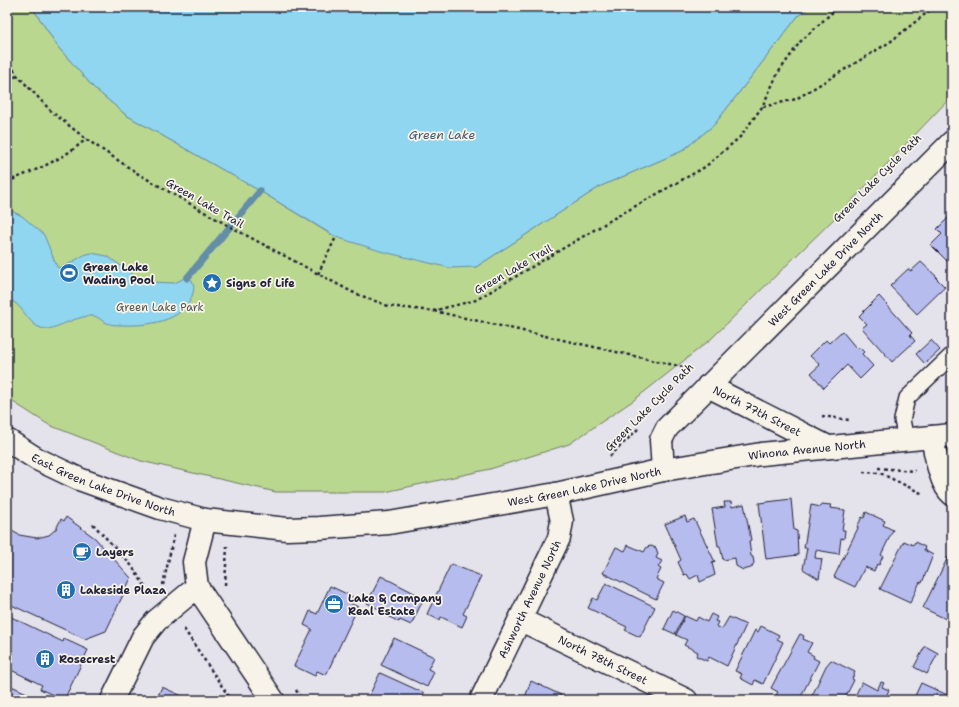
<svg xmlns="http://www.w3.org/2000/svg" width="959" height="707" viewBox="0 0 959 707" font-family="'Shantell Sans',sans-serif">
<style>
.green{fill:#bad78f;stroke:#6e7c65}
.water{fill:#90d6f1;stroke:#648ea8}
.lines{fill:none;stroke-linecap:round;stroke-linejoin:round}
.stream{stroke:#648ea8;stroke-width:7}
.building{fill:#b6bcee;stroke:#22223b}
.service-casing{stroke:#22223b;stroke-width:18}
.minor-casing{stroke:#22223b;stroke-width:25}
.tertiary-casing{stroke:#22223b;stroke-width:25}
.secondary-casing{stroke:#22223b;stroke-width:25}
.path{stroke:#22223b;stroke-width:2.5;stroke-dasharray:3 3;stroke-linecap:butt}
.service{stroke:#f7f3e8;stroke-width:15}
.minor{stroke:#f7f3e8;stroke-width:22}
.tertiary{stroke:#f7f3e8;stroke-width:22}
.secondary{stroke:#f7f3e8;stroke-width:22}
.labels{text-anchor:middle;stroke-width:3.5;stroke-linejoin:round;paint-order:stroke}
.street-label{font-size:11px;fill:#22223b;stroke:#f7f3e8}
.poi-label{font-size:11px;font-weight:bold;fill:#22223b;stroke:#f7f3e8;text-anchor:start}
.park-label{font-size:11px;fill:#505854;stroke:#f7f3e8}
.water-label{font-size:12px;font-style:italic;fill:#435872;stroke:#f7f3e8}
</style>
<rect width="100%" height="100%" fill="#e4e2ea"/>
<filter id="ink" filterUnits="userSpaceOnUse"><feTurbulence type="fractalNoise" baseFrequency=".025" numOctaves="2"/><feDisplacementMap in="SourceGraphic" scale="8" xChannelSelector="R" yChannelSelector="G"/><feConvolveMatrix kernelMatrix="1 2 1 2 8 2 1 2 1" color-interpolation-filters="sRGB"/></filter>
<g filter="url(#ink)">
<path class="green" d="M7 7H32L58 47 94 88 126 115 260 191 327 232 336 237 476 267 601 186 682 151 714 125 798 16 809 7H952V96L841 212 710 340 634 400 569 444 490 469 385 492H276L141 461 49 425 7 398Z"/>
<g class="water">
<path d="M32 7H809L798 16 714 125 682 151 601 186 476 267 450 268 380 251 336 237 260 191 126 115 94 88 58 47Z"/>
<path d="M7 209 22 216 44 235 57 267 62 268 84 255 91 253 107 256 138 278 150 282 175 283 186 277 191 279C195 285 194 290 192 296 183 322 146 326 123 325 117 325 110 325 105 322 100 320 98 316 92 316 81 315 60 326 49 329 27 330 26 304 7 299Z"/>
</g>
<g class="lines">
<path class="stream" d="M187 278 260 191"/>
</g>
<g class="building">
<path d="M949 217 952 220V275L948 270 952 266 931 245 942 234 937 229Z"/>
<path d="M921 262 937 277 936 278 945 287 917 314 890 286 908 269 911 271Z"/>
<path d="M879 296 912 333 910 335 915 341 892 362 862 328 867 324 859 316Z"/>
<path d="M842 331 857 349 859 347 864 352 862 354 873 366 860 379 847 365 824 388 811 373 820 365 810 356 826 340 829 343Z"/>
<path d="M931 340 940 350 925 364 916 354Z"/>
<path d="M791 499 794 530 797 531 798 555 766 559 759 503Z"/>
<path d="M724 502H731L732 507 744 504 751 540 749 541 751 556 753 557 754 563 751 568 743 570 736 566 735 558 723 560 720 546H718L712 509 725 507Z"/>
<path d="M821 504 831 505 830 508 845 510 842 530H845L844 539 841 538 839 554 816 550 815 558 822 559 819 579 803 569 807 548H804L811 505 821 507Z"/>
<path d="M866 512 885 521 883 525 893 530 881 555 883 556 879 565 877 564 874 571 865 567 855 587 834 577 858 528 857 527 862 517 864 518Z"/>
<path d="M685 516 687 522 694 519 715 562 712 563 715 575 700 582 698 575 690 579 687 574 684 575 678 562 681 560 665 524Z"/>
<path d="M66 517 95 538 131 578 106 631 85 639 7 603V528L19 535 37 538 49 535 56 529 61 519 64 521Z"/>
<path d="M904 541 913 545 915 542 925 547 924 550 933 555 922 583 920 582 910 603 880 589Z"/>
<path d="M628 545 644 552 647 547 651 546 656 548 658 554 656 558 662 561 658 567 661 569 656 579 664 583 656 599 603 573 616 547 625 551Z"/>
<path d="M948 557 952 560V613L948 620 923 608Z"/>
<path d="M451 564 481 576 463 614 467 616 462 627 441 617 439 620 427 614Z"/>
<path d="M381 576 424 598 411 625 400 620 399 622 380 612 381 610 367 603Z"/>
<path d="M606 583 655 607 640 637 625 630 627 627 588 608 593 598 597 600Z"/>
<path d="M330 586 353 597 350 603 358 607 326 675 317 671 315 676 294 666 312 629 304 625 310 611 317 614Z"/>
<path d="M673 610 684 616 675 634 664 629Z"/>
<path d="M711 614 717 617 715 621 718 622 716 626 722 629 729 617 746 625 727 666 709 657 707 661 696 656 698 652 684 645 687 640 676 635 685 616 696 621 698 617 707 622Z"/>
<path d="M7 615 63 642 64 639 88 650 64 700 40 689 42 685 7 668Z"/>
<path d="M761 626 779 635 777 639 783 642 763 684 755 680 753 685 740 678 742 674 735 671 755 630 758 632Z"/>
<path d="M800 634 804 636 803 639 812 643 807 652 814 656 813 658 819 661 799 700 790 698 789 700H785L776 695 778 692 771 688Z"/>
<path d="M394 638 434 657 428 669 434 672 427 687 381 665Z"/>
<path d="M925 646 938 653 927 674 914 667Z"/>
<path d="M831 660 855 672 852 679 854 680 844 700H810L826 666Z"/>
<path d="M380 673 424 693 421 700H367Z"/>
<path d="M531 681 561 695 559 698 564 700H524Z"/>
<path d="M862 682 877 690 881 682 884 683 882 687 889 690 887 694 890 696 888 700H853Z"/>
<path d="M921 683 952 697V700H913Z"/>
<path d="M7 684 42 700H7Z"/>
<path d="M162 687 191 700H156Z"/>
</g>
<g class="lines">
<g class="service-casing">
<path id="service" d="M906 439 902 420 907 398 952 355"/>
</g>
<g class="minor-casing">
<g id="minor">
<path id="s1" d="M708 386 828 447"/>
<path d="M932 437C935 451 940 485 952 494"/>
<path id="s2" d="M521 620 686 700"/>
<path d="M112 700 143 637 156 621 197 587"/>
<path id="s3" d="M481 700 559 538 562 521 556 494"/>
</g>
</g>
<g class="tertiary-casing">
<g id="tertiary">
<path id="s4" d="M663 470 661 440 667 428 952 142"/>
</g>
</g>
<g class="secondary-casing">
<g id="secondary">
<path id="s5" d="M7 440 37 459 79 479 160 508 205 520 287 529 319 528 389 523 556 494 663 470 761 454 952 435"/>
<path d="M205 520 194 562 197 587 273 700"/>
</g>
</g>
<g class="path">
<path d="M7 59 17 75 52 112 86 139 140 175 227 225 352 292 388 306 433 311 476 300 616 217 705 167 740 137 762 107 778 73 800 42 838 7"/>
<path d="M7 87 17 75"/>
<path d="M763 107 796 99 890 42 934 7"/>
<path d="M7 182C35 170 63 160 86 139"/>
<path d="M318 274 336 237"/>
<path d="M434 311 683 367"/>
<path d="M7 412 13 416"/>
<path d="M822 416 849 420"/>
<path d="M610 456 639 428"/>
<path d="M878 468 915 471"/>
<path d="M863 472 880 473 923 494"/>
<path d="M93 524 131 565 145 586"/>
<path d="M163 585 174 535"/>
<path d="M225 585 227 546"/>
<path d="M184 629 231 700"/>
<path d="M296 690 302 700"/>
</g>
<use href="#service" class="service"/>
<use href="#minor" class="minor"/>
<use href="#tertiary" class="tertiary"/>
<use href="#secondary" class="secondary"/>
</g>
</g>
<defs>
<g id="stadium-disc" transform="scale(1)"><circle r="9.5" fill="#1f6fb2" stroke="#f7f3e8"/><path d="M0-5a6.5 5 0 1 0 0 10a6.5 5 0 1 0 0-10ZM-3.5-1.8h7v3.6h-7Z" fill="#fff"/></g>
<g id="sight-disc" transform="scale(1)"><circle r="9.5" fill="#1f6fb2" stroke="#f7f3e8"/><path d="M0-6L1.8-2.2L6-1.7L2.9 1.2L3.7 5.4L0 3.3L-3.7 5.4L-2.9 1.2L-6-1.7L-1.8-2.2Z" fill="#fff"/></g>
<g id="cafe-disc" transform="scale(1)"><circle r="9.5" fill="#1f6fb2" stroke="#f7f3e8"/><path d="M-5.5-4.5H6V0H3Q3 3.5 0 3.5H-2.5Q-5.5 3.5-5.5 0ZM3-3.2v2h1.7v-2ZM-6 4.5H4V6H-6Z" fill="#fff"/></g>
<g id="building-disc" transform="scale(1)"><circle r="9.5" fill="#1f6fb2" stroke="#f7f3e8"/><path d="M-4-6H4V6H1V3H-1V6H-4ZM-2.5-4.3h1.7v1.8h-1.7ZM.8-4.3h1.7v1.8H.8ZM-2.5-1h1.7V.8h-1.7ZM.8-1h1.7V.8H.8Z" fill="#fff"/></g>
<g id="office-disc" transform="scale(1)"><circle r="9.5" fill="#1f6fb2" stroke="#f7f3e8"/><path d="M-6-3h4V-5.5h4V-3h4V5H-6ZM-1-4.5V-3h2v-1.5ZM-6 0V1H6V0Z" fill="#fff"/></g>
</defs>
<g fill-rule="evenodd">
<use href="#stadium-disc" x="69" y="273"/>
<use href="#sight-disc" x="212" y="283"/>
<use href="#cafe-disc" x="82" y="552"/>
<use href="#building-disc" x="66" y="590"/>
<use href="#office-disc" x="334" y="604"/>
<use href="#building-disc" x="45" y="659"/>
</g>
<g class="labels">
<g class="street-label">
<text transform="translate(877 178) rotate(-45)" y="4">Green Lake Cycle Path</text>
<text transform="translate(205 203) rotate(30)" y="4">Green Lake Trail</text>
<text transform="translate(513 269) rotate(-30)" y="4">Green Lake Trail</text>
<text dy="4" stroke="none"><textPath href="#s4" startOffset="268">West Green Lake Drive North</textPath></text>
<text transform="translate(649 407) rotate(-45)" y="4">Green Lake Cycle Path</text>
<text dy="4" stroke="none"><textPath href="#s1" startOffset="55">North 77th Street</textPath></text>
<text dy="4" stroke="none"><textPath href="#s5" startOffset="824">Winona Avenue North</textPath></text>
<text dy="4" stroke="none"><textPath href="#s5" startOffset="107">East Green Lake Drive North</textPath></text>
<text dy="4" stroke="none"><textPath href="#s5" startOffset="598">West Green Lake Drive North</textPath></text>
<text dy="4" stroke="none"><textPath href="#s3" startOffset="112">Ashworth Avenue North</textPath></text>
<text dy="4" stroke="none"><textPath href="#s2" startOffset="91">North 78th Street</textPath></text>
</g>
<g class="poi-label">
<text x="83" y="271">Green Lake<tspan x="83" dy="13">Wading Pool</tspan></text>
<text x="226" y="287">Signs of Life</text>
<text x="96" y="556">Layers</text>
<text x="80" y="594">Lakeside Plaza</text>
<text x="348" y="602">Lake &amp; Company<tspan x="348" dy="13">Real Estate</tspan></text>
<text x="59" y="663">Rosecrest</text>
</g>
<g class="park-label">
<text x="160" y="311">Green Lake Park</text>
</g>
<g class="water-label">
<text x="442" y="139">Green Lake</text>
</g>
</g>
<rect width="959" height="707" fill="none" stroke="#f7f3e8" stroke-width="24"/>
<rect x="12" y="12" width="935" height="683" fill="none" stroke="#22223b" stroke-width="1.5" filter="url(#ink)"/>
</svg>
